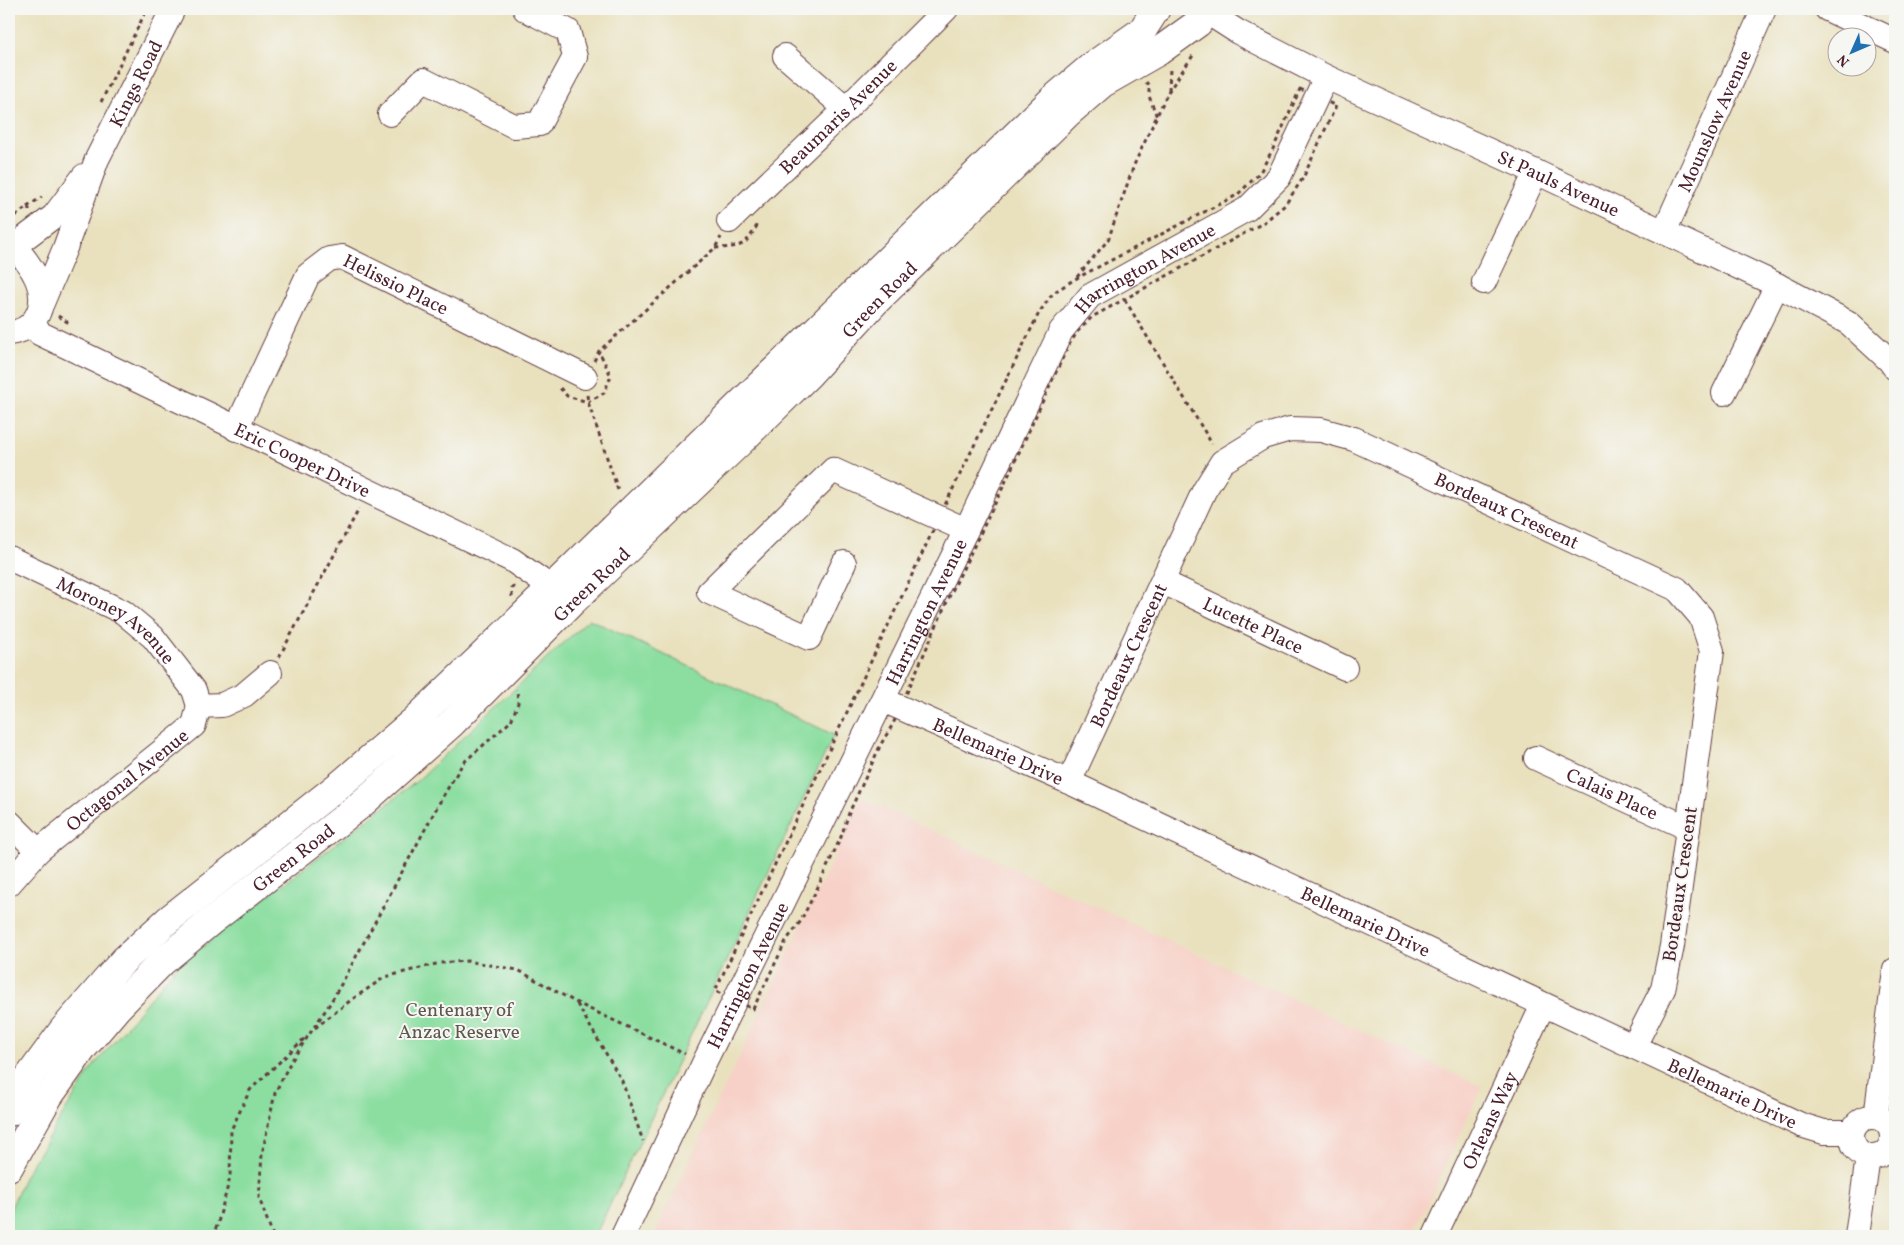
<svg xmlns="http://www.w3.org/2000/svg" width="1904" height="1245" viewBox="0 0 1904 1245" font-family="Vollkorn,serif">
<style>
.built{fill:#f7d1c8}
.green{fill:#8bdea0;stroke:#6a7e66}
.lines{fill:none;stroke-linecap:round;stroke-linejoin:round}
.minor-casing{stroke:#623c41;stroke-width:26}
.major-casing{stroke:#623c41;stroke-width:30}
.path{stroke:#623c41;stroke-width:3;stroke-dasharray:4 4;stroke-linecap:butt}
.minor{stroke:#fff;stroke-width:24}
.major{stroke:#fff;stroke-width:28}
.labels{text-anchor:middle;stroke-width:4;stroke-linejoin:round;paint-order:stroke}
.street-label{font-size:19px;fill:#4a1f2b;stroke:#f6f6f2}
.park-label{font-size:19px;fill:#5e584e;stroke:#f6f6f2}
</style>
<rect width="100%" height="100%" fill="#f6f6f2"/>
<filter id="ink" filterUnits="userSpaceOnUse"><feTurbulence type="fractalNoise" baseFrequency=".02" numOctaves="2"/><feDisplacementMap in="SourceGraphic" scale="10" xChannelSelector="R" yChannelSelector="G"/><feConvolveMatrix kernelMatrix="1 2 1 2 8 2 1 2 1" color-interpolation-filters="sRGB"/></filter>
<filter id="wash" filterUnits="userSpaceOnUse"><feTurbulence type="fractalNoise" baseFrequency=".0096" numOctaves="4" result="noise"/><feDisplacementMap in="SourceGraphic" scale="20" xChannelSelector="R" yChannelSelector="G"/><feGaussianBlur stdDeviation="1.12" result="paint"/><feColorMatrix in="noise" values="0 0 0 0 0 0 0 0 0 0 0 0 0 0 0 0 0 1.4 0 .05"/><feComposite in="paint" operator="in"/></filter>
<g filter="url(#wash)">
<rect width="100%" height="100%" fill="#e9e1be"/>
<path class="built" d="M862 798 1482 1087 1413 1236H654Z"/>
<path class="green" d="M589 619 834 735 595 1236H9V1213L24 1177 92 1068 175 968 417 781Z"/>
</g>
<g filter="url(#ink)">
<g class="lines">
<g class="minor-casing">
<g id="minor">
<path d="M1827 9 1895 41"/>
<path id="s1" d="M1210 14 1238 32 1326 77 1536 172 1777 285 1849 323 1890 361 1895 368"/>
<path d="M785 56 846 109"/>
<path d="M390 114 423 80 514 126 539 124 575 57 568 31 525 9"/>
<path id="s2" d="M729 221 846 109 946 9"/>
<path id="s3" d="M1664 232 1764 9"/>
<path d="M9 246H14C31 265 52 293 35 319 29 328 20 332 9 333"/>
<path d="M14 246 54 216 84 176"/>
<path d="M1484 282 1536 172"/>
<path id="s4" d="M42 303 65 248 97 159 173 9"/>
<path id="s5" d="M33 322 39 333 512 560 566 598"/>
<path d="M1724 393 1777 285"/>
<path id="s6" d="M236 429 308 275 329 259 342 257 585 377"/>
<path id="s7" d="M9 558 123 612 153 637 194 690 199 706"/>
<path d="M844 563 809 638 709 592 833 470 966 530"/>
<path id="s8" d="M1163 582 1345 668"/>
<path id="s9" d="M883 700 1069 782 1801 1125 1824 1132H1852"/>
<path d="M199 706 222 705 244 695 270 673"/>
<path id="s10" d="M1536 758 1688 828"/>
<path id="s11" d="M1069 782 1204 491 1222 462 1263 437 1290 429 1321 430 1354 439 1677 589 1701 617 1712 651 1672 946 1663 989 1634 1046"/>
<path d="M9 822 38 851"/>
<path id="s12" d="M9 884 38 851 182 735 194 725 199 706"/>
<circle cx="1872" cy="1137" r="20"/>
<path d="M1876 1117 1895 970"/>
<path id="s13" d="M623 1236 704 1063 966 530 1061 331 1090 296 1247 209 1279 177 1326 77"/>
<path id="s14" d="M1435 1236 1543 1005"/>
<path d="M1857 1236 1868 1157"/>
</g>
</g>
<g class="major-casing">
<g id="major">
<path d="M9 1112 28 1078 63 1030 124 960 168 920 342 783 415 720 482 656 1052 100 1091 67 1142 31 1156 9"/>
<path id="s15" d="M9 1167 49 1096 83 1048 117 1008 162 962 210 922 359 806 452 723 572 602 740 442 808 375 875 302 1067 114 1103 83 1159 51 1198 23"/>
</g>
</g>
<g class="path">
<path d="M1146 82 1149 86V96L1157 117"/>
<path d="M1300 89 1336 106 1303 178 1285 205 1263 223 1092 317 1078 331 1068 346 1004 485 950 595 893 724 881 744 849 813 841 837 816 891 800 922 786 941 753 1009 715 991 946 503 1039 313 1053 293 1075 279 1237 195 1259 174 1273 149Z"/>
<path d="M1169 90 1170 69"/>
<path d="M101 102 147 9"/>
<path d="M27 207 42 197"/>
<path d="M9 221 27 207 30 210"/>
<path d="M715 248C743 247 745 247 759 222"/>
<path d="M1077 277 1108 240 1134 165 1168 92 1194 54"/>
<path d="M1125 300 1212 444"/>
<path d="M58 316 69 323"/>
<path d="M594 361 599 351 715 248 721 237"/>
<path d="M560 388 567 396 588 402 604 393 611 376 599 351"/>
<path d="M587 395 588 402 619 493"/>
<path d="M512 597V588L517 586"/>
<path d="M279 657 359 509"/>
<path d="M577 1004 622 1081 643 1141"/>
<path d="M315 1028 351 1000 385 977 440 963 467 961 518 970 577 1003 685 1054"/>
<path d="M211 1236 217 1226 230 1178 231 1130 250 1090 307 1036"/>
<path d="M273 1236 259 1198 262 1154 275 1093 290 1063 329 1005 343 981 442 798 463 763 511 721 518 703 517 689"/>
</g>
<use href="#minor" class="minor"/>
<use href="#major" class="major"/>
</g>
</g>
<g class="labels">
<g class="street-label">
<text dy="7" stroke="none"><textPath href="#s4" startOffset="239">Kings Road</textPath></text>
<text dy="7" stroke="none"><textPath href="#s2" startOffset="151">Beaumaris Avenue</textPath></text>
<text dy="7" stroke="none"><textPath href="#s3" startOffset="122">Mounslow Avenue</textPath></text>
<text dy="7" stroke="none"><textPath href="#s1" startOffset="388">St Pauls Avenue</textPath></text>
<text dy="7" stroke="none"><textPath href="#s13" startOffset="1112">Harrington Avenue</textPath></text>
<text dy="7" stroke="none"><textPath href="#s6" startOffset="270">Helissio Place</textPath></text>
<text dy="7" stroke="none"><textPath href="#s15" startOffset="1235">Green Road</textPath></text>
<text dy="7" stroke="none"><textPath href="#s5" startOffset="305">Eric Cooper Drive</textPath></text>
<text dy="7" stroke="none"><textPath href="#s11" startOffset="665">Bordeaux Crescent</textPath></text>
<text dy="7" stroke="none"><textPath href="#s15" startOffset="830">Green Road</textPath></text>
<text dy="7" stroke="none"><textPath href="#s13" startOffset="694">Harrington Avenue</textPath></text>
<text dy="7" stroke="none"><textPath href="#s7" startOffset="125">Moroney Avenue</textPath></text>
<text dy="7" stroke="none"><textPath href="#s8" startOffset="100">Lucette Place</textPath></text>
<text dy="7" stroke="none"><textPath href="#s11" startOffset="140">Bordeaux Crescent</textPath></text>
<text dy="7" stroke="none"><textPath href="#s9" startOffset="126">Bellemarie Drive</textPath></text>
<text dy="7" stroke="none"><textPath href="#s12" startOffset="158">Octagonal Avenue</textPath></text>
<text dy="7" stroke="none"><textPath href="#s10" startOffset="84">Calais Place</textPath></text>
<text dy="7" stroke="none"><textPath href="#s15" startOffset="425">Green Road</textPath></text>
<text transform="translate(1679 884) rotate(-82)" y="7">Bordeaux Crescent</text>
<text dy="7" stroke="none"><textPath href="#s9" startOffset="531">Bellemarie Drive</textPath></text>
<text dy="7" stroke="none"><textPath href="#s13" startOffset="289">Harrington Avenue</textPath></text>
<text dy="7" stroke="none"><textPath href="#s9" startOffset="936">Bellemarie Drive</textPath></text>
<text dy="7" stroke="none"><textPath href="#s14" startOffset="128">Orleans Way</textPath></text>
</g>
<g class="park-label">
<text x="459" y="1016">Centenary of<tspan x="459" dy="22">Anzac Reserve</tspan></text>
</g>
</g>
<rect width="1904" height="1245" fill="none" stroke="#f6f6f2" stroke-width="30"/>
<g transform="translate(1852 52) rotate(225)"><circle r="24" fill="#f6f6f2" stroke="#b1a0a2"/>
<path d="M0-4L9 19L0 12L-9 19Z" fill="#1f6fb2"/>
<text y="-8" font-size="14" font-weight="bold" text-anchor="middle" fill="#4a1f2b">N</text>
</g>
</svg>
